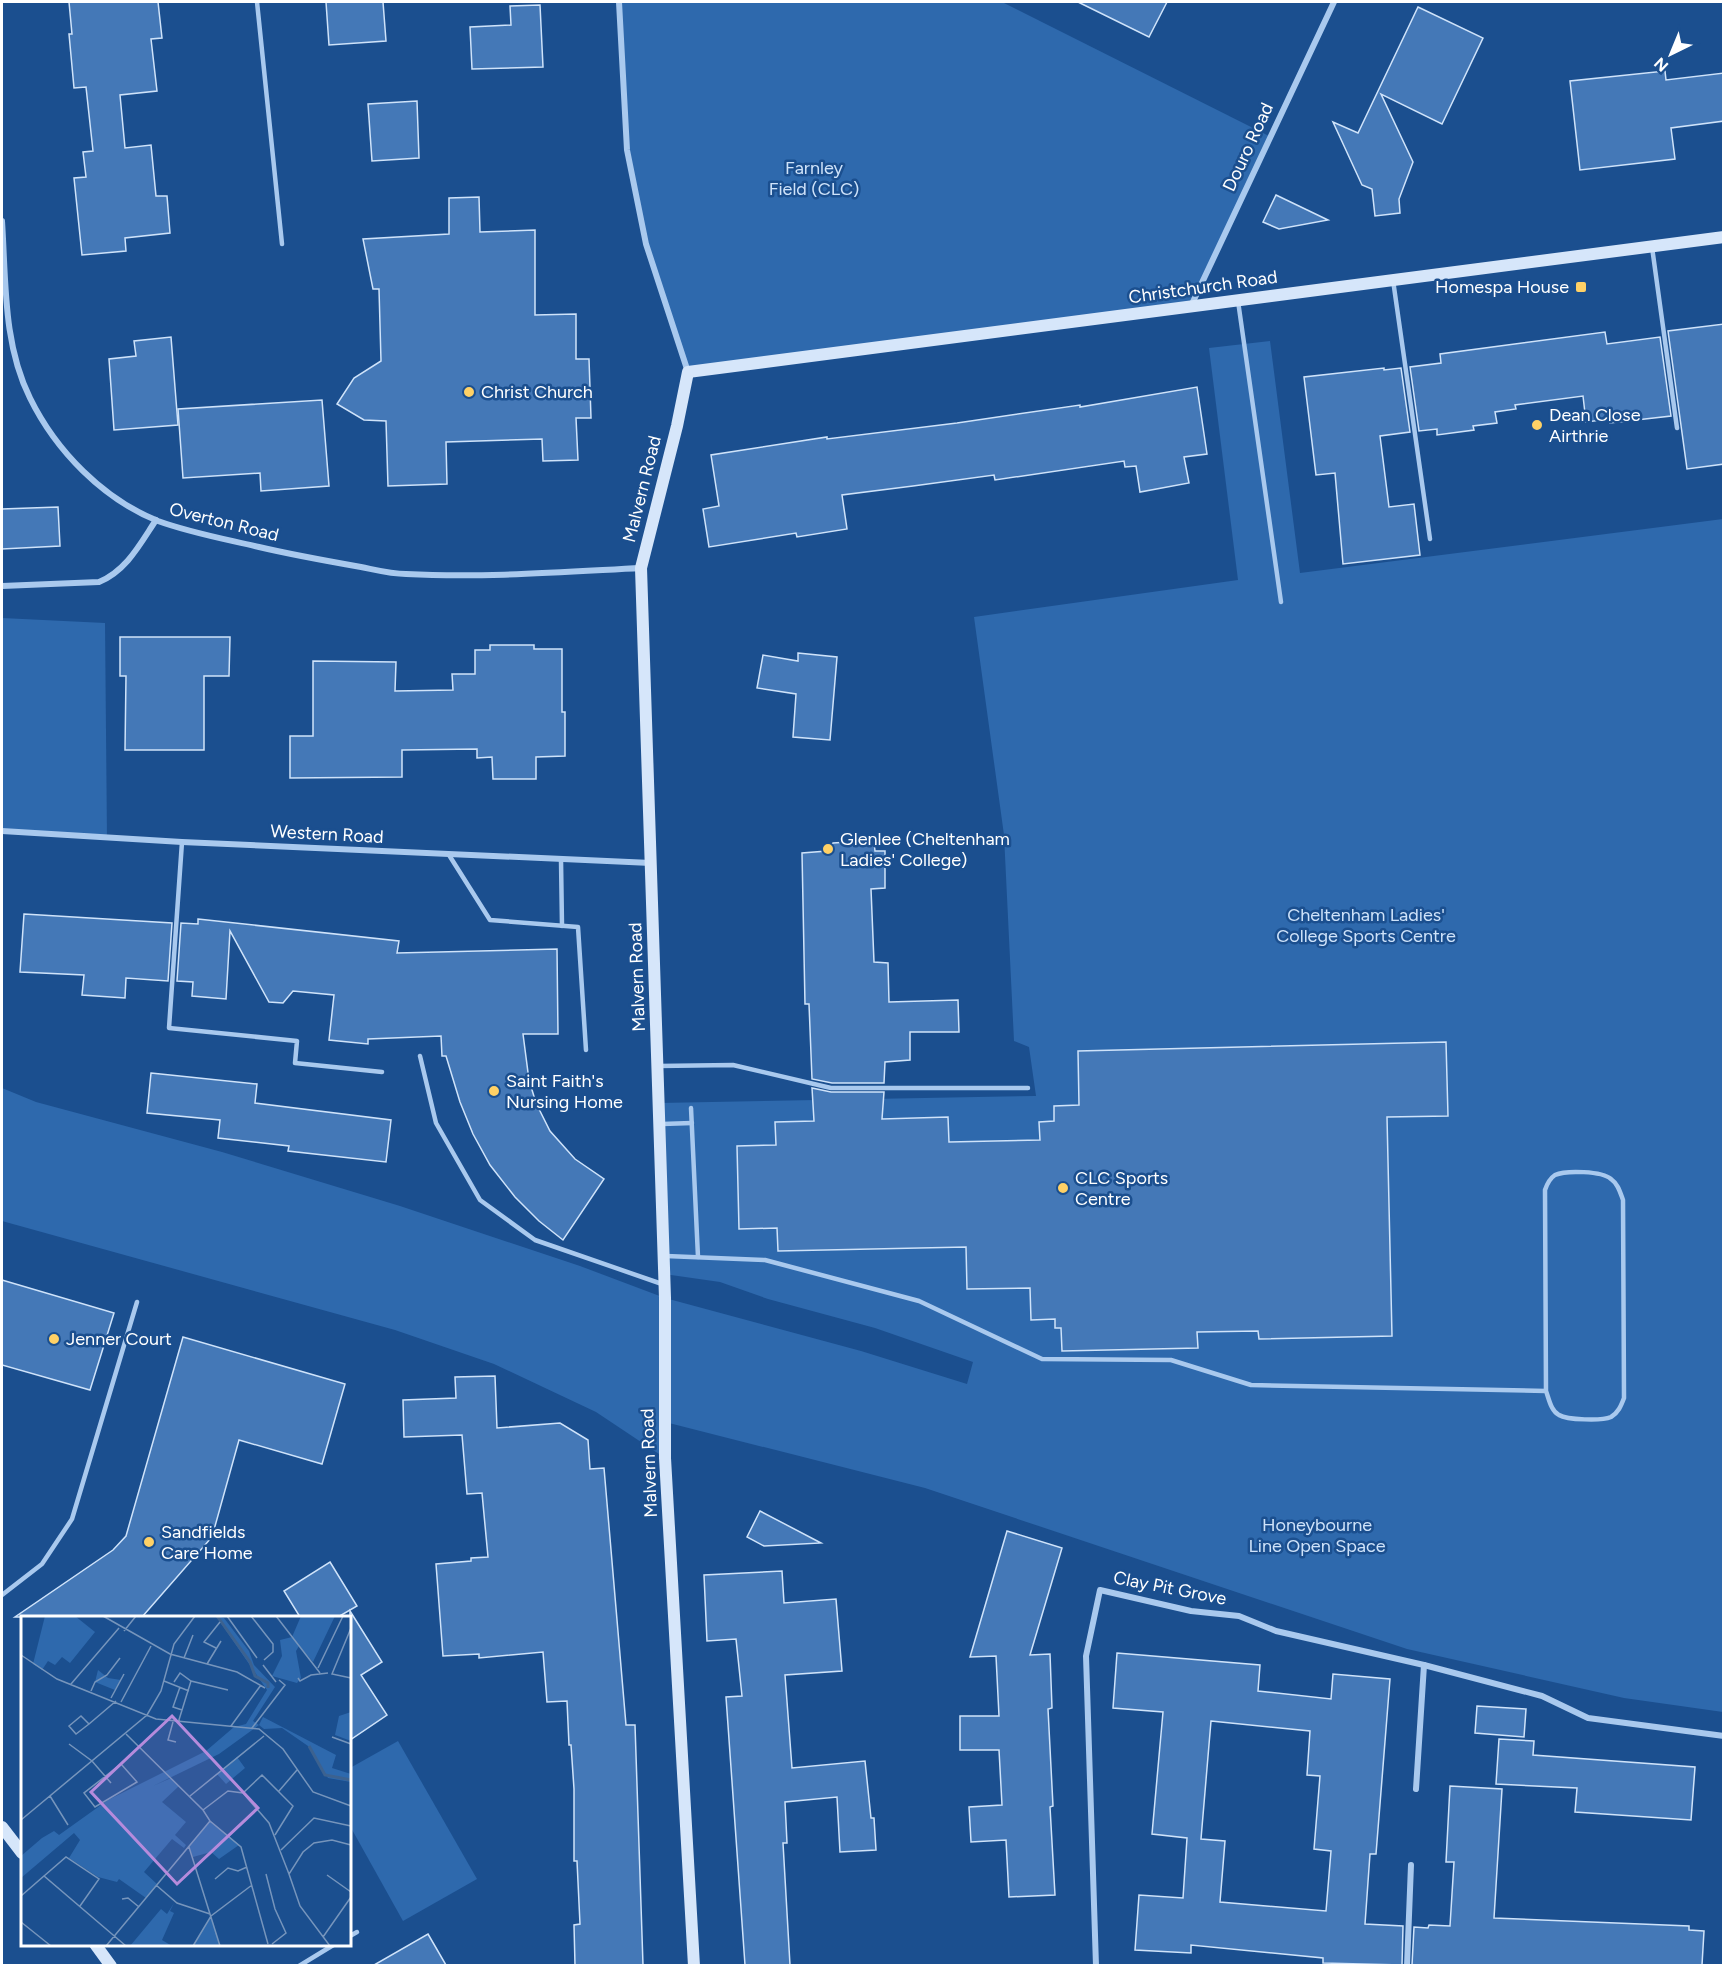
<svg xmlns="http://www.w3.org/2000/svg" width="1725" height="1967" viewBox="0 0 1725 1967" font-family="Figtree,sans-serif">
<style>
.green{fill:#2e69ad}
.building{fill:#4478b7;stroke:#cfe3fa;stroke-width:1.5;fill-rule:evenodd}
.lines{fill:none;stroke-linecap:round;stroke-linejoin:round}
.lane{stroke:#a9c9ee;stroke-width:4.5}
.street{stroke:#a9c9ee;stroke-width:6}
.secondary{stroke:#d6e6fa;stroke-width:12}
.poi-dot{fill:#ffd166;stroke:#1b4f8f;stroke-width:2}
.labels{text-anchor:middle;stroke-width:5;stroke-linejoin:round;paint-order:stroke}
.street-label{font-size:18px;fill:#fff;stroke:#1b4f8f}
.park-label{font-size:18px;fill:#cfe3fa;stroke:#1b4f8f}
.poi-label{font-size:18px;fill:#fff;stroke:#1b4f8f;text-anchor:start}
.inset-river{fill:none;stroke:#3c6290;stroke-width:3}
.inset-road{fill:none;stroke:#7695bc;stroke-width:1.5}
.view{fill:#b68bdc;fill-opacity:0.15;stroke:#b68bdc;stroke-width:3}
.inset-edge{fill:none;stroke:#fff;stroke-width:3}
</style>
<rect width="100%" height="100%" fill="#1b4f8f"/>
<g class="green">
<path d="M619 2H1002L1269 136 1191 307 688 372 647 244 627 150Z"/>
<path d="M1270 341 1300 573 1723 519V1712L1624 1698 1407 1649 925 1488 665 1422V1458L596 1412 494 1364 395 1330 2 1221V1088L36 1102 222 1152 400 1206 580 1266 665 1298 861 1351 967 1384 973 1362 875 1328 768 1299 720 1282 664 1274 659 1103 1036 1096 1029 1047 1014 1041 1004 835 974 617 1238 580 1209 348Z"/>
<path d="M2 618 105 623 107 839 2 831Z"/>
<path d="M398 1741 477 1879 403 1921 350 1826V1768Z"/>
</g>
<g class="building">
<path d="M69 2H158L162 38 151 39 157 91 120 95 125 148 151 145 156 196H167L170 233 125 238 126 251 82 255 74 178 86 177 83 152 93 151 86 87 74 88 69 34H72Z"/>
<path d="M326 2H383L386 41 329 45Z"/>
<path d="M1078 2H1167L1149 37Z"/>
<path d="M540 5 543 67 472 69 470 27 511 25 510 6Z"/>
<path d="M1418 7 1483 38 1442 124 1381 94 1413 162 1399 199 1400 213 1375 216 1372 189 1362 185 1333 122 1358 133Z"/>
<path d="M1665 71 1666 80 1724 73V121L1671 128 1675 159 1580 170 1570 81Z"/>
<path d="M417 101 419 158 372 161 368 104Z"/>
<path d="M1276 195 1328 220 1279 229 1263 222Z"/>
<path d="M479 197 480 232 535 230V315L576 314V359H589L591 418H576L578 460 543 461 542 439 446 442 447 484 388 486 386 421 364 420 337 404 354 378 381 361 379 289H373L363 239 449 234V198Z"/>
<path d="M1724 324V464L1687 469 1668 331Z"/>
<path d="M1605 332 1607 344 1660 337 1671 416 1610 423V419L1586 422 1583 396 1515 405 1516 409 1495 412 1497 423 1473 426 1474 430 1437 435V429L1419 431 1410 367 1441 363 1440 354Z"/>
<path d="M171 337 178 425 114 430 109 359 136 356 134 341Z"/>
<path d="M1384 368V370L1401 368 1410 432 1380 436 1389 507 1414 504 1420 555 1343 564 1335 473 1316 475 1304 377Z"/>
<path d="M1197 387 1207 454 1184 457 1189 483 1140 492 1136 466 1125 467 1124 461 995 480 994 475 913 486 842 495 847 529 797 537 796 533 709 547 703 509 719 506 711 455 827 437V439L957 423 1080 405V407Z"/>
<path d="M322 400 329 486 261 491 260 473 183 478 178 409Z"/>
<path d="M58 507 60 546 2 549V509Z"/>
<path d="M120 637H230L229 676H204V750H125L126 676H120Z"/>
<path d="M490 645H534V649H562V712H565V756L536 757V779H493L492 757 477 758V749L402 750V777L290 778V736H313V661L396 662 395 691 453 690 452 674H475V650H490Z"/>
<path d="M798 653 837 657 830 740 793 737 796 694 757 688 763 655 798 661Z"/>
<path d="M849 842H874L875 851H885V888L871 889 874 962 888 963 889 1002 958 1000 959 1032H910V1060L885 1062 884 1083H832L812 1079 809 1004H805L802 853 827 851 833 843Z"/>
<path d="M24 914 172 923 168 981 126 978 125 998 82 995 84 975 20 972Z"/>
<path d="M198 919 399 941 397 953 557 949 558 1034H523L529 1080 536 1103 550 1131 575 1159 604 1179 563 1240 539 1221 515 1197 490 1165 473 1134 460 1102 446 1056H442L441 1036 368 1039V1044L329 1040 334 995 293 991 283 1003 269 1002 230 931 226 999 192 996 193 982 177 981 181 923 198 924Z"/>
<path d="M1446 1042 1448 1116 1387 1117 1392 1336 1259 1339 1258 1331 1197 1332 1198 1348 1062 1351 1061 1328H1055V1319L1031 1320 1030 1288 967 1289 966 1247 778 1251 777 1228 739 1229 737 1146 776 1145 775 1122 814 1121 812 1088 831 1092H884L882 1119 948 1117 949 1142 1040 1140 1039 1122 1054 1121V1106L1079 1105 1078 1051Z"/>
<path d="M151 1073 257 1084 255 1103 391 1120 386 1162 288 1151 289 1146 218 1138 220 1120 147 1113Z"/>
<path d="M2 1280 114 1313 90 1390 2 1365Z"/>
<path d="M183 1337 345 1384 322 1464 239 1440 212 1537 142 1617H15L113 1550 126 1536Z"/>
<path d="M495 1376 497 1428 560 1423 588 1440 590 1469 604 1468 626 1725H635L643 1965H575L574 1925 580 1924 577 1861H574V1789L571 1745H569L567 1701 547 1702 543 1652 479 1658V1654L443 1656 436 1564 471 1561V1558L488 1557 482 1493 467 1494 462 1435 404 1437 403 1400 456 1398 455 1377Z"/>
<path d="M760 1511 821 1543 764 1546 747 1537Z"/>
<path d="M1007 1531 1062 1548 1030 1655 1050 1654 1052 1708 1048 1709 1053 1806 1050 1807 1055 1895 1009 1897 1006 1840 971 1842 969 1807 1002 1805 999 1750H960V1716H999L996 1656 970 1657Z"/>
<path d="M330 1562 357 1606 338 1617H300L284 1591Z"/>
<path d="M782 1571 784 1603 836 1599 842 1671 785 1675 792 1768 865 1761 871 1818H874L876 1850 840 1852 837 1797 785 1802 787 1843H783L790 1965H745L726 1697 742 1696 736 1639 707 1641 704 1575Z"/>
<path d="M350 1611 382 1662 361 1675 387 1715 350 1740Z"/>
<path d="M1117 1653 1260 1665 1258 1691 1331 1699 1333 1674 1390 1679 1376 1854H1370L1365 1924 1403 1926 1402 1965 1323 1963V1958L1191 1945V1953L1135 1950 1139 1895 1183 1898 1187 1838 1152 1834 1163 1712 1113 1708ZM1211 1721 1310 1731 1307 1775 1320 1776 1314 1849 1331 1851 1326 1911 1220 1902 1225 1841 1201 1839Z"/>
<path d="M1477 1706 1526 1709 1524 1737 1475 1733Z"/>
<path d="M1499 1739 1534 1741 1533 1755 1695 1767 1691 1820 1575 1812 1577 1788 1496 1784Z"/>
<path d="M1450 1786 1502 1789 1494 1918 1689 1926V1930L1704 1931 1702 1965H1412L1414 1927 1428 1928 1429 1925 1450 1926 1454 1862H1446Z"/>
<path d="M428 1934 446 1965H374Z"/>
</g>
<g class="lines">
<g class="lane">
<path d="M257 2 282 244"/>
<path d="M1652 247 1677 428"/>
<path d="M1393 280 1430 539"/>
<path d="M1238 301 1281 602"/>
<path d="M182 842 169 1028 297 1041 295 1063 382 1072"/>
<path d="M449 855 490 920 578 927 586 1050"/>
<path d="M561 860 562 926"/>
<path d="M420 1056 436 1123 480 1200 535 1240 662 1284"/>
<path d="M658 1066 733 1065 831 1088H1028"/>
<path d="M691 1108 698 1257"/>
<path d="M662 1124 692 1123"/>
<path d="M666 1256 765 1260 919 1301 1042 1359 1171 1360 1251 1385 1546 1391 1545 1190C1547 1184 1549 1179 1555 1175 1566 1170 1602 1171 1611 1179 1618 1184 1620 1192 1623 1200L1624 1398C1621 1406 1618 1413 1611 1417 1602 1421 1567 1420 1559 1415 1551 1411 1549 1399 1546 1391"/>
<path d="M2 1595 42 1564 72 1519 137 1302"/>
<path d="M350 1936 357 1932"/>
<path d="M299 1966 335 1944"/>
</g>
<g class="street">
<path d="M619 2 627 150 646 244 688 372"/>
<path d="M2 221C6 281 3 344 30 398 56 451 103 499 158 521 191 533 225 539 259 547 293 555 327 561 361 567 376 570 391 574 406 574 484 578 563 572 641 568"/>
<path d="M1191 306 1334 2"/>
<path d="M2 586 99 582C127 570 140 544 156 520"/>
<path d="M2 831 182 842 651 863"/>
<path d="M1416 1789 1424 1665"/>
<path d="M1096 1966 1086 1656 1100 1590 1191 1611 1239 1616 1276 1631 1424 1665 1542 1696 1588 1718 1724 1736"/>
<path d="M1407 1966 1411 1865"/>
</g>
<g class="secondary">
<path d="M2 1827 22 1853"/>
<path d="M95 1944 111 1966"/>
<path d="M694 1966 665 1458V1298L641 568 677 426 688 372 1724 237"/>
</g>
</g>
<g class="poi-dot">
<rect x="1575" y="281" width="12" height="12" rx="3"/>
<circle cx="469" cy="392" r="6"/>
<circle cx="1537" cy="425" r="6"/>
<circle cx="828" cy="849" r="6"/>
<circle cx="494" cy="1091" r="6"/>
<circle cx="1063" cy="1188" r="6"/>
<circle cx="54" cy="1339" r="6"/>
<circle cx="149" cy="1542" r="6"/>
</g>
<g class="labels">
<g class="street-label">
<text transform="translate(1248 147) rotate(-65)" y="6">Douro Road</text>
<text transform="translate(1203 287) rotate(-8)" y="6">Christchurch Road</text>
<text transform="translate(642 489) rotate(-76)" y="6">Malvern Road</text>
<text transform="translate(224 522) rotate(14)" y="6">Overton Road</text>
<text transform="translate(327 834) rotate(3)" y="6">Western Road</text>
<text transform="translate(637 977) rotate(-92)" y="6">Malvern Road</text>
<text transform="translate(649 1463) rotate(-92)" y="6">Malvern Road</text>
<text transform="translate(1170 1588) rotate(11)" y="6">Clay Pit Grove</text>
</g>
<g class="park-label">
<text x="814" y="174">Farnley<tspan x="814" dy="21">Field (CLC)</tspan></text>
<text x="1366" y="921">Cheltenham Ladies'<tspan x="1366" dy="21">College Sports Centre</tspan></text>
<text x="1317" y="1531">Honeybourne<tspan x="1317" dy="21">Line Open Space</tspan></text>
</g>
<g class="poi-label">
<text x="1569" y="293" text-anchor="end">Homespa House</text>
<text x="481" y="398">Christ Church</text>
<text x="1549" y="421">Dean Close<tspan x="1549" dy="21">Airthrie</tspan></text>
<text x="840" y="845">Glenlee (Cheltenham<tspan x="840" dy="21">Ladies' College)</tspan></text>
<text x="506" y="1087">Saint Faith's<tspan x="506" dy="21">Nursing Home</tspan></text>
<text x="1075" y="1184">CLC Sports<tspan x="1075" dy="21">Centre</tspan></text>
<text x="66" y="1345">Jenner Court</text>
<text x="161" y="1538">Sandfields<tspan x="161" dy="21">Care Home</tspan></text>
</g>
</g>
<g transform="translate(21 1616)">
<rect width="330" height="330" fill="#1b4f8f"/>
<path d="M24 0H54L74 16 49 47 41 41 34 49 27 45 21 54 12 48ZM195 0 203 2 228 35 233 49 254 71 232 105 238 109 242 101 315 139 311 152 330 158V166L307 162 287 130 261 112 243 113 238 109 198 138 132 170 150 162 158 170 141 186 165 206 154 219 165 229 163 232 151 223 123 256 136 268 125 282 98 263 96 266 77 261 48 242 59 224 53 217 0 262V240L21 222 33 215 38 219 87 184 185 135 213 111 225 108 246 74ZM280 0H314L292 46 278 30 275 35 280 62 276 67 251 60 261 40 259 24 271 21ZM77 54 87 62 100 64 94 74 74 66ZM330 96V125L314 119 318 100ZM216 141 224 152 205 168 196 158ZM189 205 218 229 198 243 190 236 172 241 168 230ZM153 287 149 295 153 297 141 324 151 330H109L140 293 146 298ZM190 300 199 330H172Z" fill="#2e69ad"/>
<path class="inset-river" d="M196 0 229 46 234 60 247 67V72M288 130 304 159 330 164"/>
<path class="inset-road" d="M82 0 149 38 216 56 244 72M206 0 236 42M230 0 252 28V36L243 44M255 0 299 57M330 12 311 58 330 62M103 15 115 0M195 32 183 26 199 6M0 39 36 63 135 103 238 113 262 133 292 176 330 190M163 42 172 19M186 48 200 25M242 49 255 66M297 52 322 0M277 62 279 65 290 59 307 57M143 65 168 75M153 66 159 57 170 65 207 74M50 68 98 12M159 71 152 91 161 94M70 75 74 66 86 59 99 42M90 82 103 58M100 86 130 30M152 106 147 124 155 126M157 107 170 65M68 108 55 118 48 110 60 100 68 108 95 85M210 110 240 69M231 112 264 69 258 64M105 118 182 194 189 205 220 231 247 328M311 121 330 128M48 128 71 145 90 167M100 148 116 166 74 191 63 177ZM258 175 276 154M222 177 241 159 272 190 254 219M29 180 47 209M169 180 243 120M182 194 207 175 222 177 248 207 268 258M0 204 126 99 140 75 153 28 174 0M168 231 199 330M260 234 293 202 330 210M245 258 254 293 265 317 251 328M306 259 330 276M23 260 45 241 78 263 59 290M194 263 207 252 217 255 226 251M135 269 156 287 189 298M0 280 23 260 105 330M101 283 107 282 118 291M0 306 30 330M302 321 330 281M85 330 189 205M172 330 190 300 231 269M218 330H263M309 330 279 290 268 258 282 236 293 227 311 224 330 229"/>
<path class="view" d="M151 100 237 192 156 268 70 176Z"/>
<rect width="330" height="330" class="inset-edge"/>
</g>
<rect width="1725" height="1967" fill="none" stroke="#ffffff" stroke-width="6"/>
<g transform="translate(1671 54) rotate(223)" stroke="#1b4f8f" stroke-width="4.5" paint-order="stroke">
<path d="M0-4.5L10 22L0 15L-10 22Z" fill="#ffffff"/>
<text y="-9" font-size="16" font-weight="bold" text-anchor="middle" fill="#ffffff">N</text>
</g>
</svg>
